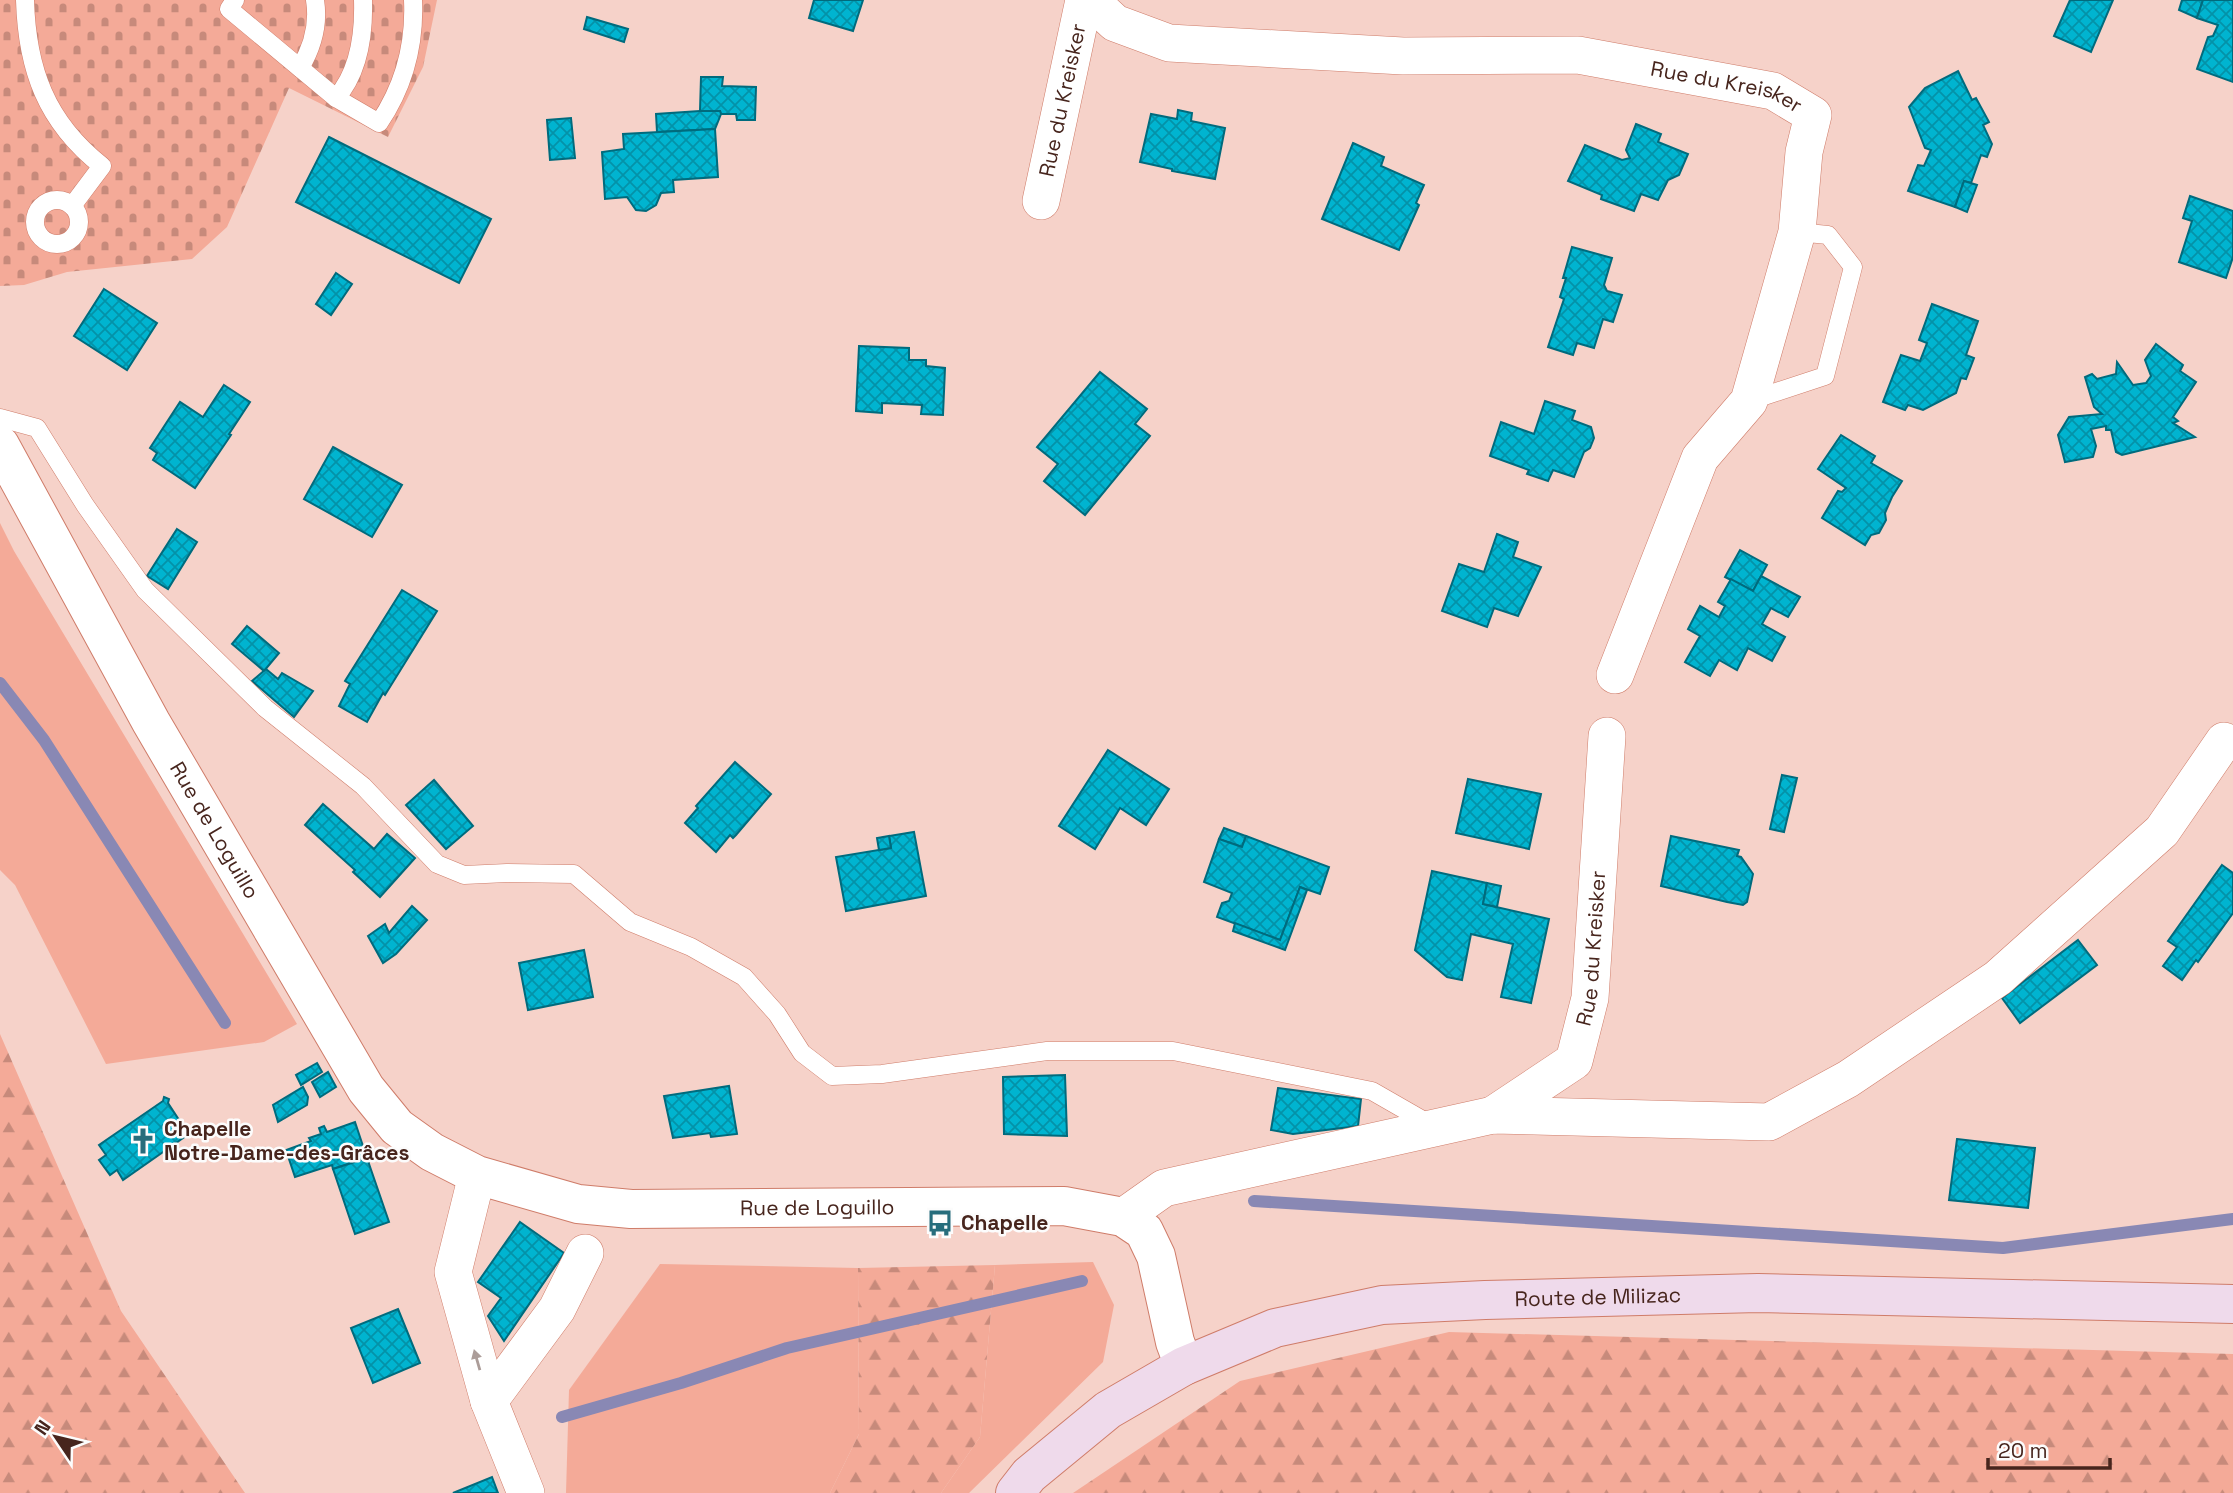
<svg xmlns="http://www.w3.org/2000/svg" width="2233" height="1493" viewBox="0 0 2233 1493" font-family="'Space Grotesk',sans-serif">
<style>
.green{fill:#f4aa98}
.forest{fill:url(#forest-firs)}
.cemetery{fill:url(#cemetery-stones)}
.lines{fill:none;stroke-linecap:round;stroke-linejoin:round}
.stream{stroke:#8988b4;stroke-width:12}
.building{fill:url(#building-cross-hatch);stroke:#006b7d;stroke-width:2}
.service-casing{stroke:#cf7c69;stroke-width:19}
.minor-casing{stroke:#cf7c69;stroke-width:38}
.tertiary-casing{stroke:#cf7c69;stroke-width:40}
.secondary-casing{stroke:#cf7c69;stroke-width:40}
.service{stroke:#fff;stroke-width:18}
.minor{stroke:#fff;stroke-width:37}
.tertiary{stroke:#fff;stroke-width:38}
.secondary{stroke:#efdaeb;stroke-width:38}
.oneway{fill:#ac9d99}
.labels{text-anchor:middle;stroke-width:5;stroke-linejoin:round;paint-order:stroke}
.street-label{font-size:21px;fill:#47251d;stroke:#fcfcfc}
.poi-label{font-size:21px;font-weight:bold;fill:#47251d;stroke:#fcfcfc;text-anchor:start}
</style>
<defs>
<pattern id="forest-firs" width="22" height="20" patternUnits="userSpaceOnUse" patternTransform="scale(1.75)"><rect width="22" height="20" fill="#f4aa98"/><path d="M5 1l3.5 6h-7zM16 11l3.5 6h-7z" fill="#c78a7b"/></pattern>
<pattern id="cemetery-stones" width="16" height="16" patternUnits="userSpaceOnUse" patternTransform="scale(1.75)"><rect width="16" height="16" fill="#f4aa98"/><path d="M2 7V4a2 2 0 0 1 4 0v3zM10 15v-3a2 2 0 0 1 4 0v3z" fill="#c78a7b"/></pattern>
<pattern id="building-cross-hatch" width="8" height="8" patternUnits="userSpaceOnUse" patternTransform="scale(1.75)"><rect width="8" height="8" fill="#00b4d0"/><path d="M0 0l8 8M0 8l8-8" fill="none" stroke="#0492a8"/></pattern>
</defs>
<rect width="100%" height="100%" fill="#f6d2c9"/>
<g class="green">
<path d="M0 523 14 551 297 1024 264 1042 106 1064 15 885 0 870Z"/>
<path d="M1093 1262 1114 1305 1103 1362 969 1493H941L980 1437 995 1265Z"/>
<path d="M660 1264 858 1268 859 1434 830 1493H566L569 1390Z"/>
</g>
<g class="forest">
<path d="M0 1034 121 1311 245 1493H0Z"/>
<path d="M995 1265 980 1437 941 1493H830L859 1434 858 1268Z"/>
<path d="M1449 1332 2233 1354V1493H1073L1240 1381Z"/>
</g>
<path class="cemetery" d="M0 0H437L423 67 388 137 289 88 227 227 192 259 67 272 24 285 0 286Z"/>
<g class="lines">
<g class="stream">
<path d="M0 683 44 740 225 1023"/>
<path d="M1254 1201 2003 1248 2233 1219"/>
<path d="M562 1417 681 1383 787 1348 1082 1281"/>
</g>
</g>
<g class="building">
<path d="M814 0H863L853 31 809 18Z"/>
<path d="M2070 0H2113L2091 52 2054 36Z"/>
<path d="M2182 0H2203L2197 18 2179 10Z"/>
<path d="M2203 0H2233V82L2197 69 2208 37 2213 36 2218 25 2197 18Z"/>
<path d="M587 17 628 29 624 42 584 29Z"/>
<path d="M1958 71 1972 100 1976 98 1989 122 1983 125 1992 144 1987 157 1981 155 1971 183 1964 181 1955 207 1908 191 1918 165 1924 166 1931 150 1925 148 1909 107 1925 88Z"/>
<path d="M701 77H723L722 86 756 87 755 120H737L736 114H721L720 111H700Z"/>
<path d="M1178 110 1192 113 1191 121 1225 128 1215 179 1172 171V169L1140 162 1151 114 1177 119Z"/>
<path d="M700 111H720L721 114 715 129 657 132 656 114Z"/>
<path d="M571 118 575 158 550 160 547 120Z"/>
<path d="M1636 124 1661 134 1658 142 1688 154 1679 175 1668 180 1658 200 1641 194 1634 211 1601 199 1602 195 1568 181 1585 145 1622 160 1630 158 1626 150Z"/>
<path d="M715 129 718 177 673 180 674 192 661 193 656 205 646 211 636 210 627 197 605 199 602 152 624 149 623 134Z"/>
<path d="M329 137 491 219 459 283 296 202Z"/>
<path d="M1353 143 1384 157 1381 166 1424 185 1416 203 1419 205 1399 250 1322 219Z"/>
<path d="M1964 181 1977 185 1967 212 1955 207Z"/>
<path d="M2190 196 2233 211V257L2226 278 2179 262 2192 221 2183 218Z"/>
<path d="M1572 247 1612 258 1604 285 1607 291 1622 295 1613 322 1603 319 1594 348 1577 343 1573 355 1548 347 1564 299 1560 297 1566 278H1563Z"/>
<path d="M336 273 352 284 331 315 316 304Z"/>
<path d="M104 289 157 323 127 370 74 336Z"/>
<path d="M1932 304 1978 321 1966 355 1974 358 1966 379 1961 378 1956 393 1923 410 1908 405 1905 410 1883 402 1901 355 1920 361 1927 343 1919 340Z"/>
<path d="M2156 344 2183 365 2180 371 2196 382 2173 417 2178 421 2173 423 2195 437 2122 455 2116 452 2111 430H2106V426L2091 429 2096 446 2093 457 2065 462 2058 435 2069 417 2102 414 2094 407 2085 377 2092 374 2097 379 2116 374 2117 362 2133 385 2146 383 2151 376 2145 360Z"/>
<path d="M859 346 909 348V360H926V366L945 368 943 415 921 414 922 405 882 403V413L856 411Z"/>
<path d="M1100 372 1147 409 1135 424 1150 436 1085 515 1044 481 1058 464 1037 447Z"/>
<path d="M224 385 250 402 229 434 231 435 195 488 153 460 157 453 150 448 180 402 203 417Z"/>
<path d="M1545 401 1575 411 1572 420 1591 427 1594 438 1590 448 1584 452 1574 477 1553 470 1548 481 1527 474 1529 470 1490 456 1501 422 1534 434Z"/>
<path d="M1841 435 1875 456 1871 463 1902 481 1892 497 1885 513 1886 520 1879 533 1871 535 1865 545 1822 518 1838 491 1842 492 1846 488 1818 469Z"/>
<path d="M333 447 402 485 372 537 304 499Z"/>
<path d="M177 529 197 542 168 589 147 576Z"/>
<path d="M1497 534 1518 542 1513 557 1541 567 1518 616 1494 608 1487 627 1442 611 1459 564 1484 572Z"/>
<path d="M1740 550 1767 565 1753 591 1725 577Z"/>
<path d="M1761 576 1800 597 1788 617 1771 608 1762 624 1785 637 1772 661 1748 648 1737 670 1719 660 1710 676 1685 662 1700 636 1688 629 1700 606 1719 617 1725 606 1718 602 1731 579 1753 591Z"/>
<path d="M402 590 437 611 385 695 383 693 367 722 339 706 350 684 345 681Z"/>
<path d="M247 626 279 653 264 671 232 644Z"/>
<path d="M266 669 278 679 282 673 313 691 294 717 252 681Z"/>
<path d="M1108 750 1169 789 1146 825 1120 808 1095 849 1059 826Z"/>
<path d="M735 762 771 794 736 835 733 838 730 835 716 852 685 823 698 808 696 806Z"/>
<path d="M1782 775 1797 778 1784 832 1770 829Z"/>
<path d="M1468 779 1541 794 1529 849 1456 833Z"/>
<path d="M434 780 473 826 446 849 406 805Z"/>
<path d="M323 804 374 849 387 834 415 858 380 897 353 872 355 870 305 825Z"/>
<path d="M1224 828 1246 836 1242 847 1219 839Z"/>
<path d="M914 832 926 896 846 911 836 857 891 848 889 836Z"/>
<path d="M889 836 891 848 879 850 877 838Z"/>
<path d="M1246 836 1329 867 1320 894 1300 887 1280 940 1217 917 1222 903 1229 901 1232 893 1204 882 1219 839 1242 847Z"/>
<path d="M1671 836 1739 850 1737 856 1741 857 1753 874 1747 902 1743 905 1727 902 1661 886Z"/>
<path d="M2222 865 2233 873V913L2198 962 2196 960 2182 980 2163 966 2177 947 2168 941Z"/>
<path d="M1432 871 1487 883 1483 904 1549 919 1531 1003 1501 997 1513 944 1471 934 1462 980 1447 977 1415 950Z"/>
<path d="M1487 883 1501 886 1497 907 1483 904Z"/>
<path d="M1300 887 1307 890 1285 950 1233 931 1235 923 1280 940Z"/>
<path d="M412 906 427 920 396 954 383 963 368 936 385 924 389 933Z"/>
<path d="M2078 940 2097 965 2020 1023 2002 998Z"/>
<path d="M584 950 593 997 528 1010 519 963Z"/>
<path d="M317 1063 322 1072 301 1085 296 1075Z"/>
<path d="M328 1072 336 1087 320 1097 312 1082Z"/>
<path d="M1065 1075 1067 1136 1004 1134 1003 1077Z"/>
<path d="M729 1086 737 1134 711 1137 710 1133 673 1138 664 1096Z"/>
<path d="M303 1087 308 1097 307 1105 278 1122 273 1105Z"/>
<path d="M1278 1088 1361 1099 1358 1126 1293 1134 1271 1130Z"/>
<path d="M164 1097 169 1099 168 1103 187 1132 191 1133 190 1136H186L123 1180 117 1170 110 1175 99 1160 106 1155 99 1145 163 1101Z"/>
<path d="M355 1122 367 1158 333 1169 332 1165 295 1177 286 1150 311 1141 309 1138 321 1134 319 1128 324 1126 327 1132Z"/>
<path d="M1957 1139 2035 1148 2028 1208 1949 1200Z"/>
<path d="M367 1158 389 1222 355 1234 333 1169Z"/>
<path d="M520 1222 564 1253 504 1341 488 1316 501 1298 478 1282Z"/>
<path d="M398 1309 420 1363 373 1383 351 1328Z"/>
<path d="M492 1477 498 1493H453Z"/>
</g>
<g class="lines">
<g class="service-casing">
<g id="service">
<path d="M25 0C27 69 46 122 102 166L72 206"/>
<path d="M235 0 229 9 336 98 379 123C404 86 415 44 413 0"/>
<path d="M300 68C312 48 319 25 315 0"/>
<path d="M336 98C359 72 364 33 363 0"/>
<circle cx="57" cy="222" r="22"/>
<path d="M1749 401 1825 376 1853 267 1828 235 1797 232"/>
<path d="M0 418 37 428 85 505 145 590 265 708 363 786 437 864 464 875 507 873 574 874 630 922 691 947 744 977 777 1014 802 1053 832 1076 882 1074 1047 1051H1173L1372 1091 1433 1126"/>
</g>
</g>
<g class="minor-casing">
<g id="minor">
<path id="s1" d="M1090 0 1115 23 1169 43 1403 56 1578 55 1773 91 1813 115 1804 152 1797 232 1749 401 1700 458 1615 675"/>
<path id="s2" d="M1041 201 1084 0"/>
<path id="s3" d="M1493 1115 1574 1061 1590 998 1607 736"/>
<path d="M477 1175 453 1272 489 1401 526 1493"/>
<path d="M1123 1217 1164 1188 1493 1115 1769 1122 1848 1079 1998 978 2162 831 2224 741"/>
<path d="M489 1401 557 1309 585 1253"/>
</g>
</g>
<g class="tertiary-casing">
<g id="tertiary">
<path id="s4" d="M0 445 151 722 366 1089 397 1127 432 1152 477 1175 578 1204 631 1209 1064 1206 1123 1217 1144 1231 1156 1256 1175 1342 1184 1366"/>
</g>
</g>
<g class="secondary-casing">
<g id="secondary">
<path id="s5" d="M1015 1493 1029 1475 1108 1410 1184 1366 1275 1328 1382 1305 1485 1300 1758 1293 2233 1304"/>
</g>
</g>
<use href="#service" class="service"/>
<use href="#minor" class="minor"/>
<use href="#tertiary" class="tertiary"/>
<use href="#secondary" class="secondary"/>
</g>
<defs><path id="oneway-solid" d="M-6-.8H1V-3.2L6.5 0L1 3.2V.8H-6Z" transform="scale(1.75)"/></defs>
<use class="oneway" href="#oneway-solid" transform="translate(477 1360) rotate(-106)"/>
<defs>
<g id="church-bare" transform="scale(2.1)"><path d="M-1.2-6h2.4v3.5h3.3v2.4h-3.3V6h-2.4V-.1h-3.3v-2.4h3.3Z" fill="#276d7c" stroke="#fcfcfc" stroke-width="2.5" paint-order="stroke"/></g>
<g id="bus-bare" transform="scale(2.1)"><path d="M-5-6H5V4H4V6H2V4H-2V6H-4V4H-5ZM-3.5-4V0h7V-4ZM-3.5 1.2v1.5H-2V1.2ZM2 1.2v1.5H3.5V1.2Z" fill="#276d7c" stroke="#fcfcfc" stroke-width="2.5" paint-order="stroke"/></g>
</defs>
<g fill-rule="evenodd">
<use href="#church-bare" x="143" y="1141"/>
<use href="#bus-bare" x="940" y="1223"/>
</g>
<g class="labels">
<g class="street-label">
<text dy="7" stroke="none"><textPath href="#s1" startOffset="653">Rue du Kreisker</textPath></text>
<text dy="7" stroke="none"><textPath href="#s2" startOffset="103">Rue du Kreisker</textPath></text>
<text dy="7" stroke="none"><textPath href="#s4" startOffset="441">Rue de Loguillo</textPath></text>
<text dy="7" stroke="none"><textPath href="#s3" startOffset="212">Rue du Kreisker</textPath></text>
<text dy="7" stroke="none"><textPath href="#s4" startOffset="1228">Rue de Loguillo</textPath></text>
<text dy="7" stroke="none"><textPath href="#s5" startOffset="637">Route de Milizac</textPath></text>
</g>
<g class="poi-label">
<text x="164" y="1136">Chapelle<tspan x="164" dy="24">Notre-Dame-des-Grâces</tspan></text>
<text x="961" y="1230">Chapelle</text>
</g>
</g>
<g transform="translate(56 1437) rotate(305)" stroke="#fcfcfc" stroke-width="5" paint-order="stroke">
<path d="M0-5L12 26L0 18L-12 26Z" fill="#47251d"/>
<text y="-10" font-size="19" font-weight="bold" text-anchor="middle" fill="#47251d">N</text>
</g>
<path d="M1988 1458v10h122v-10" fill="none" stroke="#47251d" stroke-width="3.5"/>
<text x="1998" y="1458" font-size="21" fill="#47251d" stroke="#fcfcfc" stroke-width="5" paint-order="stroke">20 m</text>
</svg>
